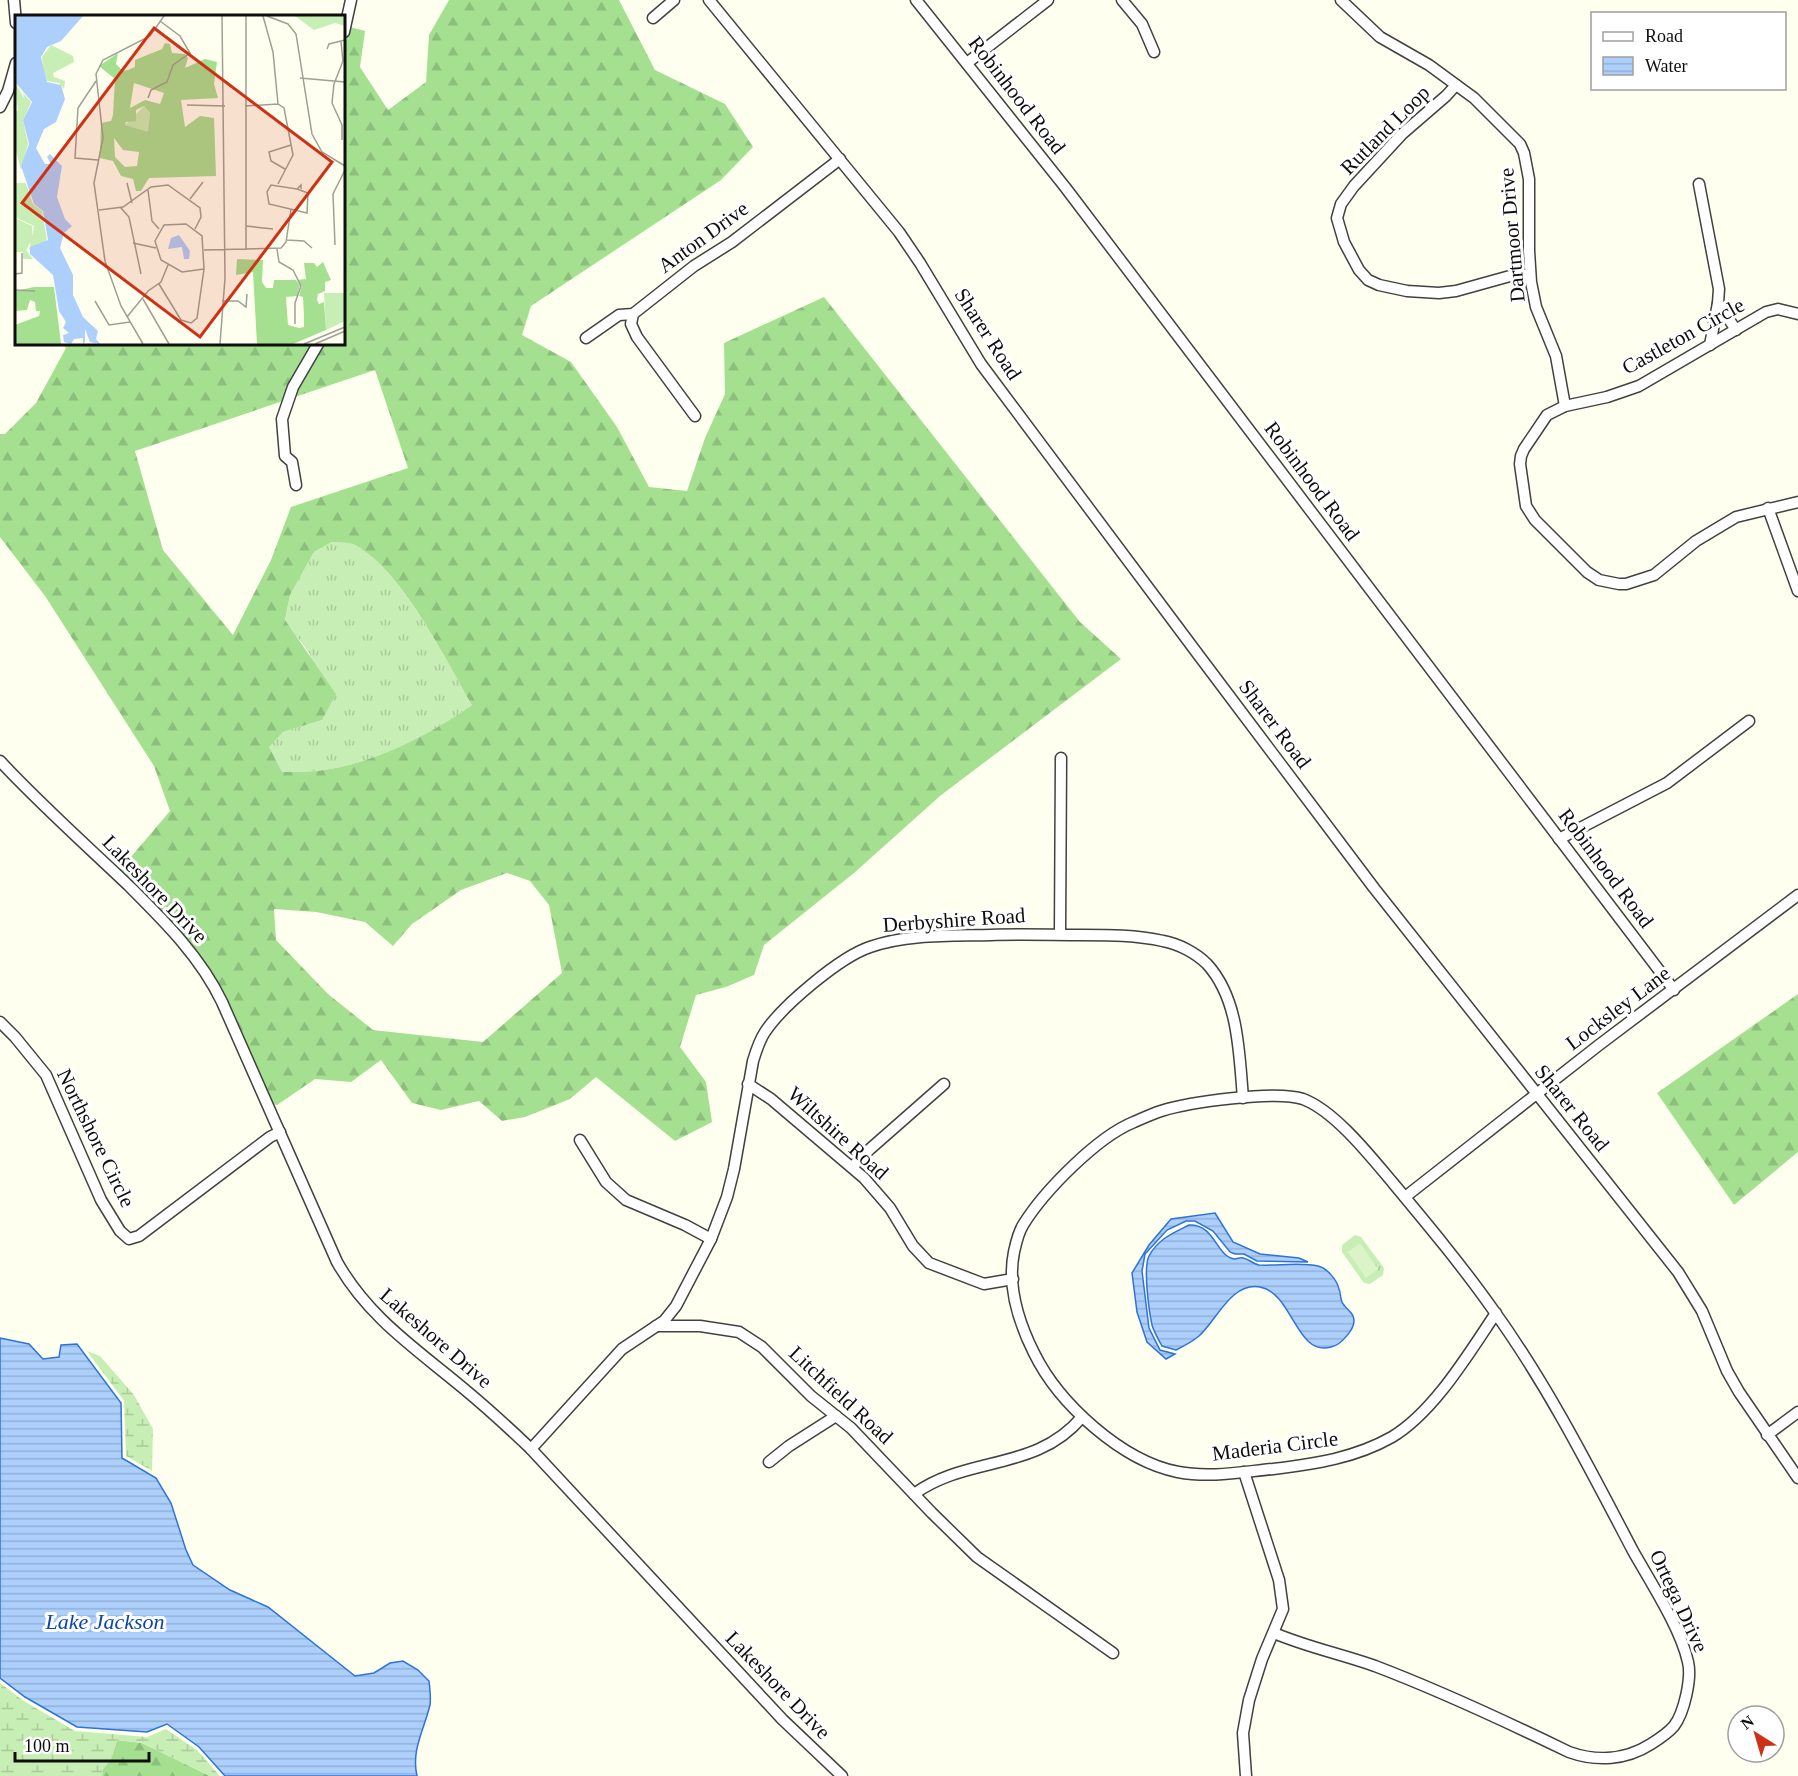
<svg xmlns="http://www.w3.org/2000/svg" width="1798" height="1776" viewBox="0 0 1798 1776" font-family="'Times New Roman',serif">
<style>
.grass{fill:url(#grass-tufts)}
.forest{fill:url(#forest-firs);fill-rule:evenodd}
.wetland{fill:url(#wetland-marsh)}
.pitch{fill:#dbf4c7}
.water{fill:url(#water-rules);stroke:#2c73db;stroke-width:1.5}
.lines{fill:none;stroke-linecap:round;stroke-linejoin:round}
.minor-casing{stroke:#414141;stroke-width:13}
.minor{stroke:#fff;stroke-width:10}
.labels{text-anchor:middle;stroke-width:6;stroke-linejoin:round;paint-order:stroke}
.street-label{font-size:21px;fill:#0e0e0e;stroke:#fff}
.water-label{font-size:22px;font-style:italic;fill:#0a46ad;stroke:#fff}
.inset-road{fill:none;stroke:#9f9f95;stroke-width:1.5}
.view{fill:#cd3217;fill-opacity:0.15;stroke:#cd3217;stroke-width:3}
.inset-edge{fill:none;stroke:#0e0e0e;stroke-width:3}
</style>
<defs>
<pattern id="grass-tufts" width="24" height="20" patternUnits="userSpaceOnUse" patternTransform="scale(1.5)"><rect width="24" height="20" fill="#c7eeb4"/><path d="M3 7l-1-3M5 7V3M7 7l1-3M15 17l-1-3M17 17v-4M19 17l1-3" fill="none" stroke="#aacb9a"/></pattern>
<pattern id="forest-firs" width="22" height="20" patternUnits="userSpaceOnUse" patternTransform="scale(1.5)"><rect width="22" height="20" fill="#a5e091"/><path d="M5 1l3.5 6h-7zM16 11l3.5 6h-7z" fill="#8dbf7c"/></pattern>
<pattern id="wetland-marsh" width="20" height="14" patternUnits="userSpaceOnUse" patternTransform="scale(1.5)"><rect width="20" height="14" fill="#c7eeb4"/><path d="M1 5h8M5 5V1M11 12h8M15 12V8" fill="none" stroke="#aacb9a"/></pattern>
<pattern id="water-rules" width="6" height="5" patternUnits="userSpaceOnUse" patternTransform="scale(1.5)"><rect width="6" height="5" fill="#adcffc"/><path d="M0 2.5h6" fill="none" stroke="#94b1d7"/></pattern>
</defs>
<rect width="100%" height="100%" fill="#ffffef"/>
<g class="grass">
<path d="M332 542C339 543 349 542 355 545 401 569 445 659 472 705 429 735 377 762 324 770 310 772 296 772 282 772L268 747 283 732 322 720 310 654 285 621 290 595 314 552Z"/>
<path d="M1355 1235 1361 1237 1384 1268 1383 1275 1370 1284 1364 1283 1342 1252V1245Z"/>
</g>
<g class="forest">
<path d="M449 0H619L655 70 725 104 753 147 721 180 531 306 522 335 571 362 617 427 649 487 687 491 705 438 725 394 724 343 824 297 1080 622 1121 659 940 796 854 873 764 945 754 975 726 987 696 995 680 1047 706 1082 712 1122 675 1141 596 1077 570 1099 525 1117 502 1121 479 1101 441 1110 412 1103 381 1060 351 1082 315 1079 277 1105 272 1104C251 1056 234 1005 205 962 182 928 149 900 119 871L170 811 154 766 45 596 0 537V434H5L36 403 66 348 63 344H344V48L350 27 365 31 360 67 388 110 426 82 429 35ZM375 370 408 468 291 507 271 560 233 635 163 550 135 451ZM332 542C339 543 349 542 355 545 402 570 445 659 472 705 429 735 377 762 324 770 310 772 296 772 282 772L269 747 283 732 322 720 336 694 285 620 290 595 314 552ZM507 873 530 881 549 905 562 973 483 1042 373 1030 328 994 276 940 274 909 316 912 365 922 393 946 412 924 461 890Z"/>
<path d="M1798 994V1152L1734 1205 1657 1093Z"/>
<path d="M117 1740 142 1743 210 1776H102L103 1769 111 1759Z"/>
</g>
<g class="wetland">
<path d="M87 1351 100 1356 134 1395 153 1429 152 1471 126 1456 124 1401Z"/>
<path d="M0 1683 24 1701 75 1731 147 1737 166 1729 197 1750 220 1776H210L142 1743 117 1740 111 1759 103 1769 102 1776H0Z"/>
</g>
<path class="pitch" d="M1360 1243 1378 1269 1366 1278 1348 1252Z"/>
<g class="water">
<path d="M1215 1213 1233 1242 1260 1254 1299 1258 1308 1262 1257 1261 1244 1254H1235L1230 1252 1213 1231 1195 1221H1186L1167 1230 1145 1254 1142 1271 1149 1328 1160 1350 1175 1354 1166 1359 1147 1342 1137 1312 1132 1273 1149 1245 1171 1219Z"/>
<path d="M1189 1225C1215 1224 1216 1256 1234 1259 1236 1259 1241 1257 1243 1258 1249 1259 1253 1264 1259 1265 1277 1266 1301 1262 1318 1266 1327 1268 1337 1280 1339 1289 1341 1293 1340 1298 1342 1302 1344 1307 1351 1311 1353 1316 1358 1327 1341 1345 1331 1347 1296 1357 1293 1293 1260 1287 1231 1282 1217 1320 1199 1336 1192 1342 1184 1346 1176 1350L1162 1346C1158 1339 1154 1332 1152 1325 1149 1311 1143 1268 1149 1256 1158 1239 1173 1233 1189 1225Z"/>
<path d="M0 1338 29 1344 43 1359 59 1357 61 1345 77 1344 121 1403 122 1458 156 1478 171 1503 186 1550 193 1565 230 1590 268 1607 355 1676 374 1673 390 1663 403 1661 418 1670 429 1681C430 1689 431 1698 430 1705 424 1730 411 1750 417 1776H225L199 1747 167 1724 147 1732 77 1727 25 1697 0 1678Z"/>
</g>
<g class="lines">
<g class="minor-casing">
<g id="minor">
<path d="M14 0 16 23"/>
<path d="M709 0 899 232 920 263 981 364 1200 657 1374 888 1678 1272 1702 1311 1727 1371 1739 1392 1798 1478"/>
<path d="M916 0 1065 187 1674 990"/>
<path d="M1122 0 1142 24 1154 52"/>
<path d="M1341 0 1380 37 1429 65 1474 98 1520 144 1524 153 1529 179V251L1531 282 1536 307 1556 356 1565 406"/>
<path d="M653 18 674 0"/>
<path d="M344 32 351 0"/>
<path d="M967 63 1048 0"/>
<path d="M1456 85 1446 96 1402 134 1354 186 1341 204 1337 218 1344 242 1359 270 1368 280 1379 285 1407 291 1439 293 1456 291 1510 276 1530 275"/>
<path d="M0 107 8 91 16 63"/>
<path d="M1699 184 1719 289 1718 303"/>
<path d="M633 314 631 324 637 337 695 416"/>
<path d="M1798 314 1778 309 1766 312 1639 386 1607 397 1565 406 1547 415 1524 449 1521 456 1520 464 1526 506 1535 520 1587 572 1599 580 1619 584H1626L1654 575 1696 541 1736 517 1798 502"/>
<path d="M586 338 619 315 633 314 694 266 732 242 840 159"/>
<path d="M1710 345 1718 303 1736 330"/>
<path d="M296 485 292 462 285 456 282 419 293 387 318 344"/>
<path d="M1768 508 1798 591"/>
<path d="M0 761C40 804 85 844 128 885 164 921 200 956 222 1002L337 1262C368 1317 415 1348 463 1388 486 1407 509 1428 531 1449L782 1719 842 1776"/>
<path d="M1559 839 1667 783 1749 721"/>
<path d="M1060 934 1061 758"/>
<path d="M0 1022 15 1037 46 1075 101 1200 120 1231 129 1239 139 1236 270 1137 280 1132"/>
<path d="M748 1084 771 1099 864 1178 890 1208 913 1246 929 1263 984 1284 1013 1279"/>
<path d="M580 1140 606 1182 626 1200 685 1225 711 1239"/>
<path d="M852 1167 870 1149 944 1084"/>
<path d="M1405 1197 1599 1045 1798 895"/>
<path d="M656 1326H700L739 1332 762 1347 811 1396 851 1428 932 1513 977 1557 1113 1653"/>
<path d="M1767 1435 1798 1412"/>
<path d="M531 1449 622 1349 664 1321 676 1306 711 1239 727 1197 734 1169 753 1061C756 1051 759 1041 765 1032 782 1006 840 957 870 947 907 934 952 936 991 935 1022 934 1052 935 1082 935 1110 935 1136 935 1163 941 1179 944 1196 953 1207 964 1239 999 1239 1053 1243 1098"/>
<path d="M769 1462 789 1446 836 1416"/>
<path d="M1244 1472 1279 1580 1283 1609 1262 1659 1249 1700 1243 1733 1246 1776"/>
<path d="M914 1494C968 1455 1036 1472 1082 1417"/>
<path d="M1274 1633C1307 1647 1341 1654 1375 1666 1441 1691 1505 1721 1569 1752 1597 1762 1626 1760 1651 1744 1659 1739 1668 1733 1674 1726 1684 1713 1692 1678 1688 1662 1681 1629 1650 1581 1633 1551 1590 1469 1548 1386 1494 1311 1463 1267 1428 1225 1393 1183 1371 1157 1335 1111 1303 1099 1276 1090 1189 1102 1161 1111 1152 1114 1143 1118 1134 1122 1097 1137 1044 1191 1023 1225 1018 1233 1016 1243 1014 1252 1007 1286 1019 1323 1034 1353 1059 1404 1122 1461 1178 1472 1210 1478 1241 1472 1273 1469 1315 1464 1355 1458 1392 1437 1434 1412 1469 1353 1496 1313"/>
</g>
</g>
<use href="#minor" class="minor"/>
</g>
<g class="labels">
<g class="street-label">
<text transform="translate(1017 95) rotate(52)" y="7">Robinhood Road</text>
<text transform="translate(1385 130) rotate(-45)" y="7">Rutland Loop</text>
<text transform="translate(1512 235) rotate(-95)" y="7">Dartmoor Drive</text>
<text transform="translate(703 237) rotate(-36)" y="7">Anton Drive</text>
<text transform="translate(988 334) rotate(57)" y="7">Sharer Road</text>
<text transform="translate(1683 336) rotate(-29)" y="7">Castleton Circle</text>
<text transform="translate(1312 481) rotate(53)" y="7">Robinhood Road</text>
<text transform="translate(1275 724) rotate(53)" y="7">Sharer Road</text>
<text transform="translate(1606 868) rotate(53)" y="7">Robinhood Road</text>
<text transform="translate(155 889) rotate(46)" y="7">Lakeshore Drive</text>
<text transform="translate(954 920) rotate(-4)" y="7">Derbyshire Road</text>
<text transform="translate(1618 1008) rotate(-37)" y="7">Locksley Lane</text>
<text transform="translate(1572 1108) rotate(51)" y="7">Sharer Road</text>
<text transform="translate(838 1133) rotate(42)" y="7">Wiltshire Road</text>
<text transform="translate(96 1138) rotate(64)" y="7">Northshore Circle</text>
<text transform="translate(436 1338) rotate(41)" y="7">Lakeshore Drive</text>
<text transform="translate(841 1395) rotate(43)" y="7">Litchfield Road</text>
<text transform="translate(1275 1446) rotate(-7)" y="7">Maderia Circle</text>
<text transform="translate(1679 1601) rotate(65)" y="7">Ortega Drive</text>
<text transform="translate(778 1685) rotate(46)" y="7">Lakeshore Drive</text>
</g>
<g class="water-label">
<text x="105" y="1629">Lake Jackson</text>
</g>
</g>
<g transform="translate(15 15)">
<rect width="330" height="330" fill="#ffffef"/>
<path d="M0 67 10 85 11 91 3 96ZM129 91 135 98 134 118 110 110ZM0 203 17 211V225L11 235 18 244H8V237H0ZM309 278H330V306L311 315Z" fill="#c7eeb4"/>
<path d="M150 28 155 29 157 38 170 39 173 43 170 53 190 44 202 47 199 69 203 83 166 85 170 112 185 101 199 103 201 161 134 163 126 176H121L118 164 106 161 98 146 85 143 86 108 96 106 98 100 100 64 84 51 103 38 101 49 108 56 113 55 120 52V45L147 34ZM119 68 149 78 145 89 130 85 115 93ZM129 91 135 98 133 117 110 110 111 107 121 106V95ZM99 123 108 135 124 137 122 151 110 152 100 142ZM222 244 248 245 247 267 251 273H258L259 265H281L285 270 282 281 271 282 273 310 284 313 289 312V301L288 282 284 281 287 271 282 265 291 264 289 248H299L302 252 308 247 316 265 310 267V276L303 279 302 285 304 289 309 287 311 315 278 329H242L238 257 221 260ZM19 272H39L46 329H0V310L24 301 25 296H21L20 287 15 285 12 295 0 296V276Z" fill="#a5e091" fill-rule="evenodd"/>
<path d="M280 1H330V11L320 8 299 15ZM36 30 58 41 59 47 38 58 39 62 50 66 49 74 44 68 32 66 29 56 27 42ZM8 78 16 87 8 105 13 129 6 155 0 131V97L11 91ZM9 164 18 189 27 196 32 225 14 235 19 211 0 202V168H10Z" fill="#c7eeb4"/>
<path d="M0 1H68L46 26 32 32 26 42 32 67 46 70 50 84 41 107 29 114 21 133 30 149H36L32 142 35 139 47 151 42 182 50 204 57 211 49 218 45 233 58 260V280L68 302 83 316 81 324 85 329 75 327 70 314V327L68 329V323L59 324 56 329 49 327 48 320 54 318 48 313 51 307 44 296 38 260 15 239V232L33 225 28 196 19 189 6 151 14 129 8 105 17 87 0 67ZM164 220 175 236 174 244H169L167 232 153 234 156 223Z" fill="#adcffc"/>
<path class="inset-road" d="M248 1 258 37 263 89M252 1 273 9 281 19 297 119 307 137 330 151M326 27 328 46 319 69 317 88 327 110V125M312 34 314 29 330 25M285 63 330 67M81 66 63 93 60 143 83 145M133 83 136 75 152 67 158 50 175 38 165 21 145 6M172 90 210 91M230 91 263 89 269 93 278 140 263 169M270 154 256 146 254 137 276 130M112 168 117 188M282 174 293 178 292 198 254 189 252 177 256 170 282 174 286 170V174M133 175 137 206 144 214M175 184 188 167M106 193 114 202 126 259M84 195 108 192 136 172 153 170 185 193 186 202 180 214M231 211 258 214M272 225 289 226 297 233M118 228 141 233M320 230 318 179 330 155M262 234 264 247 278 255 286 271 280 288V309M189 235 266 233 271 227 276 194M231 235V1M0 259 7 258V238M144 269 166 305 176 308 182 303 189 254 187 221 171 209 149 210 140 226 146 245 167 257 189 254M0 275 20 276M128 284 154 329M80 286 94 310 115 307M207 286H223L231 292 232 279M112 302 133 276 146 267 153 250M128 329 106 291 90 246 79 168 88 123 81 59 88 45 135 21 149 1M205 329 210 263 207 1M289 329 330 312M300 329 330 316"/>
<path class="view" d="M139 13 317 147 185 322 7 188Z"/>
<rect width="330" height="330" class="inset-edge"/>
</g>
<rect x="1591" y="12" width="195" height="78" fill="#ffffff" stroke="#9f9f9f" stroke-width="1.5"/>
<rect x="1603" y="32" width="30" height="9" fill="#ffffff" stroke="#9f9f9f" stroke-width="1.5"/>
<text x="1645" y="42" font-size="18" fill="#0e0e0e">Road</text>
<rect x="1603" y="57" width="30" height="18" fill="url(#water-rules)" stroke="#9f9f9f" stroke-width="1.5"/>
<text x="1645" y="72" font-size="18" fill="#0e0e0e">Water</text>
<g transform="translate(1756 1734) rotate(323)"><circle r="28" fill="#ffffff" stroke="#9f9f9f" stroke-width="1.5"/>
<path d="M0-4.5L10 22L0 15L-10 22Z" fill="#cd3217"/>
<text y="-9" font-size="16" font-weight="bold" text-anchor="middle" fill="#0e0e0e">N</text>
</g>
<path d="M15 1752v9h134v-9" fill="none" stroke="#0e0e0e" stroke-width="3"/>
<text x="24" y="1752" font-size="18" fill="#0e0e0e" stroke="#ffffff" stroke-width="4.5" paint-order="stroke">100 m</text>
</svg>
